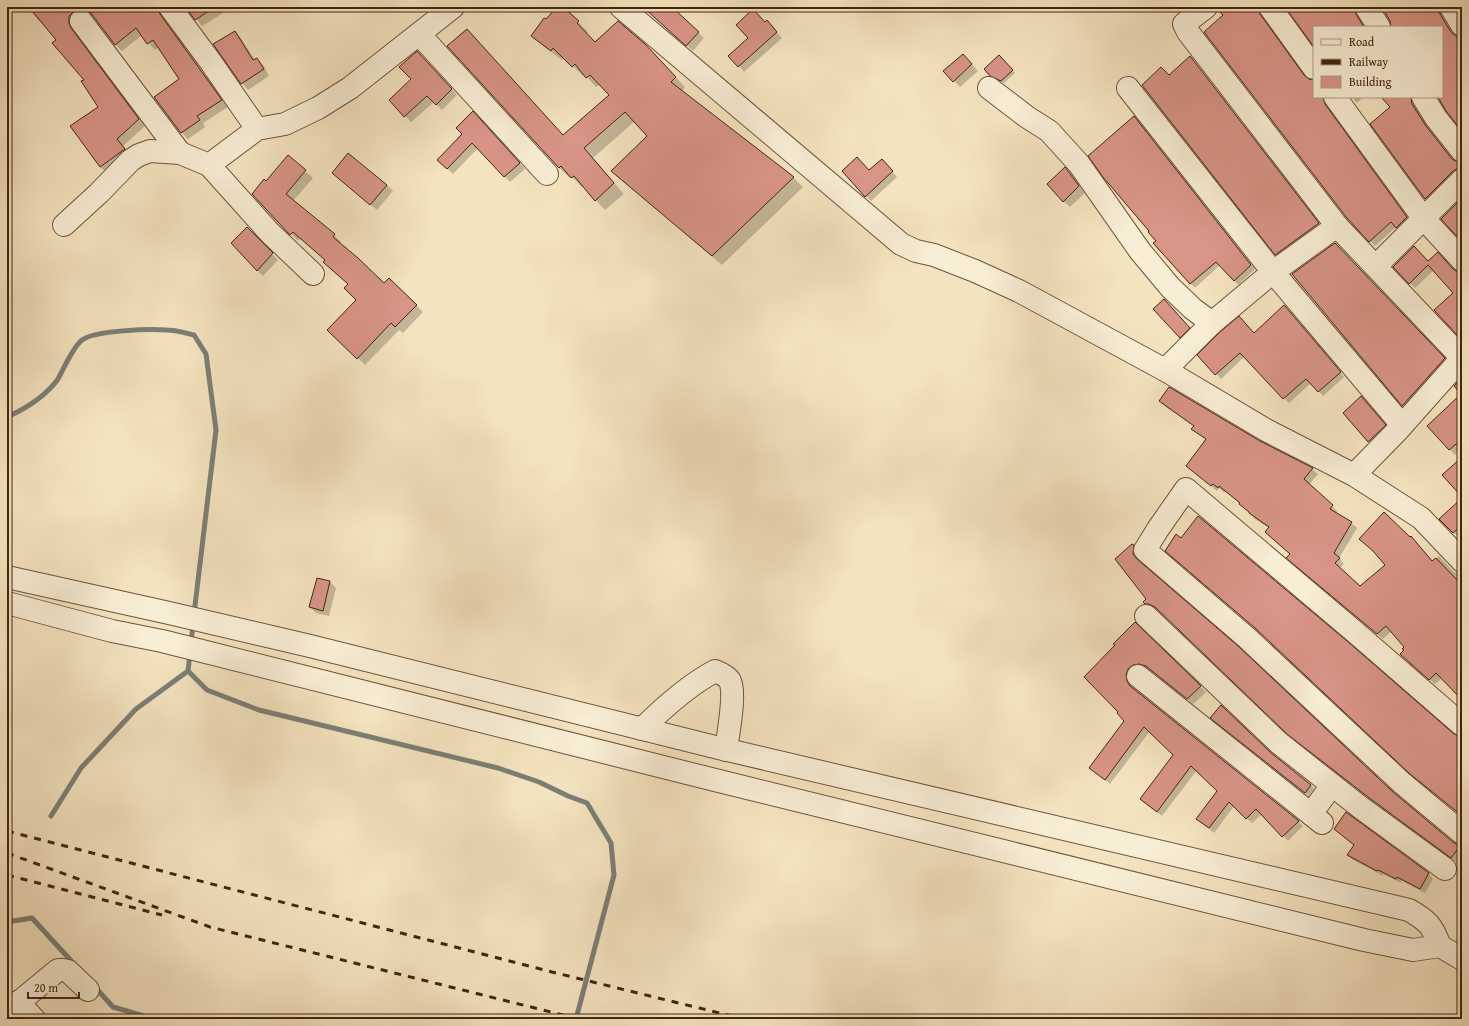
<svg xmlns="http://www.w3.org/2000/svg" width="1469" height="1026" viewBox="0 0 1469 1026" font-family="'Gentium Book Plus',serif">
<style>
.shadow{fill:#0003}
.lines{fill:none;stroke-linecap:round;stroke-linejoin:round}
.stream{stroke:#7b7f77;stroke-width:5}
.building{fill:#d89487;stroke:#42250f}
.minor-casing{stroke:#6e543b;stroke-width:24}
.minor{stroke:#f8edd5;stroke-width:22}
.rail{stroke:#42250f;stroke-width:3;stroke-dasharray:7 7;stroke-linecap:butt}
</style>
<rect width="100%" height="100%" fill="#f4e3bf"/>
<filter id="stains"><feTurbulence type="fractalNoise" baseFrequency=".005" numOctaves="4"/><feColorMatrix values="0 0 0 0 .2 0 0 0 0 .09 0 0 0 0 .02 0 0 0 .5 -.17"/></filter>
<radialGradient id="worn" r=".72"><stop offset=".6" stop-color="#630" stop-opacity="0"/><stop offset="1" stop-color="#630" stop-opacity=".3"/></radialGradient>
<g class="shadow">
<path d="M26 7H166L164 16 166 22 228 107 203 123 205 127 188 139 181 132V79L159 47 155 50 142 35 122 51 116 45 94 16 87 15 75 30 77 36 145 126 123 146 131 156 107 173 100 167 99 107 85 80 58 40 44 23 42 24Z"/>
<path d="M187 7H219L223 13 202 26Z"/>
<path d="M558 7H561L578 22 588 32 586 34 595 43 655 55 685 87 682 91 793 177 803 187 722 265 622 180 648 136 635 121 593 158 624 194 605 210 583 186 582 187 571 176 569 177 559 168 564 136 610 95 600 84 596 87 584 74 583 76 564 57 562 60 542 45 532 35Z"/>
<path d="M644 7H671L704 38 693 51Z"/>
<path d="M1220 7H1264L1263 15 1265 20 1307 80 1314 81V97H1329L1328 105 1330 111 1412 223 1402 233 1396 227 1375 246 1347 217Z"/>
<path d="M1287 7H1360L1359 14 1365 27H1314V45Z"/>
<path d="M1382 7H1445L1444 14 1445 20 1456 37 1462 38V129L1439 97H1442V27H1392L1390 20Z"/>
<path d="M765 24 772 27 782 38 744 72 739 66 749 38Z"/>
<path d="M235 32 241 38 255 60 257 59 263 65 269 76 248 90 242 83 215 45Z"/>
<path d="M963 55 978 71 960 87 945 71Z"/>
<path d="M999 57 1015 73 1004 83 994 78 990 75Z"/>
<path d="M1190 57 1323 229 1281 259 1143 85 1169 76Z"/>
<path d="M423 58 457 95 442 110 434 102 411 122 390 100 412 79Z"/>
<path d="M1352 97H1363L1357 103Z"/>
<path d="M1382 97H1417L1416 104 1417 110 1431 132 1454 162 1457 164H1462V174L1431 204 1426 199 1372 124 1391 107Z"/>
<path d="M478 118 525 169 510 182 478 148 453 174 438 160Z"/>
<path d="M1138 121 1255 269 1238 285 1220 265 1195 288 1154 243 1157 241 1150 231Z"/>
<path d="M288 157 313 178 293 201 334 235 341 242 340 244 384 284 416 305 423 312 403 333 399 330 365 365 329 330 358 300 349 284 326 260 300 239 298 241 253 194 266 183Z"/>
<path d="M887 165 897 177 871 201 866 196 869 172Z"/>
<path d="M1065 169 1085 193 1070 207 1063 201Z"/>
<path d="M339 179 387 185 393 191 377 210Z"/>
<path d="M247 228 278 260 263 276 257 270Z"/>
<path d="M1335 244 1449 364 1408 410 1293 274Z"/>
<path d="M1428 262 1462 273V338L1455 293 1434 270 1415 288 1394 267Z"/>
<path d="M1170 307 1195 334 1186 343 1180 337Z"/>
<path d="M1288 310 1344 377 1323 396 1311 383 1289 403 1245 356 1221 379 1199 355 1254 334Z"/>
<path d="M1462 395V449L1455 455 1428 426Z"/>
<path d="M1160 401 1259 442 1312 469 1318 474 1309 485 1337 511 1336 513 1351 523 1357 528 1339 558 1344 564 1339 569 1360 587 1386 565 1410 539 1416 543 1433 562 1439 556 1453 571 1459 574H1462V699L1442 678 1435 684 1406 660 1405 647 1392 631 1383 639 1293 563 1291 554 1269 528 1255 519 1241 504 1225 491 1224 493 1219 488 1217 491 1193 471 1207 440 1193 429 1194 426 1165 406Z"/>
<path d="M1367 404 1391 432 1375 448 1344 413Z"/>
<path d="M1462 499V535L1459 538 1462 541 1441 519Z"/>
<path d="M1132 545 1139 552 1138 561 1393 793 1453 843 1460 846 1462 848V856L1457 863 1374 802 1294 739 1161 612 1156 609H1152L1146 603 1147 600 1117 559Z"/>
<path d="M318 579 330 582 336 588 329 616 316 613 310 607Z"/>
<path d="M1135 623 1206 692 1193 704 1152 671 1145 668 1130 680 1131 687 1298 821 1303 826 1288 841 1262 814 1252 823 1234 806 1214 833 1203 824 1198 819 1218 791 1197 770 1162 816 1146 804 1141 799 1174 755 1150 731 1110 784 1090 768 1126 721 1116 645Z"/>
<path d="M1215 721 1311 785 1314 789 1309 796Z"/>
<path d="M1335 829 1428 873 1433 879 1425 893 1402 881 1401 883 1383 874V876L1353 860 1348 855 1354 845Z"/>
</g>
<g class="lines">
<g class="stream">
<path d="M7 417C27 408 45 397 58 379 64 368 73 347 82 340 95 330 150 329 167 330 176 330 185 333 194 335L206 354 216 430 194 614"/>
<path d="M191 644 193 624"/>
<path d="M190 654 188 671 207 690 259 710 498 768 539 782 568 796 587 803 611 843 614 875 576 1019"/>
<path d="M51 816 81 768 136 709 188 671"/>
<path d="M7 922 32 918 75 965"/>
<path d="M95 987 113 1007 154 1019"/>
</g>
</g>
<g class="building">
<path d="M29 7H158L160 14 222 100 197 116 200 120 181 133 154 97 179 79 153 40 147 44 136 28 115 45 91 13 86 10 80 9 74 11 69 16V23L71 28 139 119 117 139 125 149 100 167 70 126 98 107 81 81 84 80 52 43 56 40Z"/>
<path d="M189 7H215L195 20 187 9Z"/>
<path d="M557 7H563L579 21 577 23 595 42 618 21 645 44 676 77 671 82 794 177 712 256 611 171 647 136 625 112 584 148 614 183 595 201 574 176 571 178 561 166 559 168 447 46 467 29 563 135 609 95 590 75 586 78 575 64 572 67 553 48 551 51 531 36 544 18 546 19Z"/>
<path d="M643 7H672L699 32 686 46Z"/>
<path d="M1218 7H1258L1260 14 1304 75 1309 79 1314 80V97H1323L1325 104 1407 217 1396 228 1391 222 1369 242 1347 218 1204 32 1223 15 1218 10Z"/>
<path d="M1285 7H1354L1356 14 1364 27H1314V47Z"/>
<path d="M1382 7H1439L1440 14 1451 32 1456 36 1462 37V131L1446 111 1438 97H1442V27H1391L1390 21Z"/>
<path d="M753 9 765 22 767 20 777 32 738 67 728 56 748 38 736 25Z"/>
<path d="M235 31 253 60 257 58 264 69 241 84 213 44Z"/>
<path d="M417 51 452 89 436 105 427 96 404 117 389 100 411 79 399 67Z"/>
<path d="M963 54 972 64 953 82 943 71Z"/>
<path d="M999 55 1013 70 1001 81 990 76 984 69Z"/>
<path d="M1190 56 1319 223 1275 255 1142 85 1161 67 1169 75Z"/>
<path d="M1381 97H1411L1412 104 1426 126 1452 159 1462 165V168H1458L1453 171 1425 199 1370 124 1390 107Z"/>
<path d="M473 111 520 163 504 177 472 143 447 169 437 160 462 134 456 128Z"/>
<path d="M1134 116 1251 265 1234 281 1216 262 1190 284 1153 243 1156 241 1148 232 1149 231 1103 177 1088 156Z"/>
<path d="M348 153 387 185 370 205 332 173Z"/>
<path d="M288 155 306 170 286 194 335 234 333 237 358 258 384 283 389 278 417 305 395 327 391 323 357 359 327 330 356 300 344 288 348 284 323 262 325 260 293 232 290 235 252 194 264 179 266 181Z"/>
<path d="M857 157 869 170 882 159 893 171 865 197 842 171Z"/>
<path d="M1065 167 1079 186 1063 202 1047 184Z"/>
<path d="M1462 198V242L1441 219Z"/>
<path d="M247 227 273 253 257 271 231 243Z"/>
<path d="M1335 243 1445 358 1402 406 1292 274Z"/>
<path d="M1414 246 1428 261 1438 252 1453 269 1458 272H1462V340L1434 310 1453 293 1428 265 1409 284 1393 267Z"/>
<path d="M1164 299 1190 328 1180 338 1153 309Z"/>
<path d="M1284 305 1341 372 1318 392 1306 379 1283 399 1240 353 1215 375 1197 355 1220 332 1239 316 1254 333Z"/>
<path d="M1462 377V439L1449 450 1427 426 1461 394 1454 386Z"/>
<path d="M1169 387 1260 441 1313 468 1304 479 1333 505 1330 509 1352 522 1334 553 1340 558 1335 563 1360 586 1385 565 1373 551 1359 539 1384 512 1410 537 1411 536 1432 561 1436 558 1462 585V700L1436 673 1429 680 1400 654 1404 650 1402 649 1404 647 1386 626 1377 634 1286 558 1290 554 1265 532 1269 527 1249 513V512L1239 504 1240 503 1219 486 1218 488 1213 484 1211 486 1186 466 1206 439 1191 429 1194 426 1159 401Z"/>
<path d="M1361 396 1386 425 1368 442 1343 413Z"/>
<path d="M1462 457V497L1442 475Z"/>
<path d="M1462 498V525L1453 533 1439 519Z"/>
<path d="M1198 516 1347 641 1454 734 1462 737V814L1461 815 1410 774 1255 628 1165 551 1176 534 1181 538Z"/>
<path d="M1132 544 1134 545 1133 554 1137 559 1238 646 1393 792 1454 843 1461 845 1451 858 1368 797 1287 734 1155 607 1149 604H1145L1143 602 1146 599 1115 559Z"/>
<path d="M317 578 330 581 323 611 309 607Z"/>
<path d="M1135 622 1201 686 1187 699 1146 666 1139 664 1133 665 1128 669 1126 675 1127 681 1130 686 1299 821 1282 837 1256 809 1246 819 1229 802 1209 828 1196 819 1217 791 1191 766 1157 812 1140 799 1173 755 1144 727 1105 780 1089 768 1124 721 1117 713 1118 712 1084 677 1115 645 1113 644Z"/>
<path d="M1221 705 1270 752 1311 785 1305 793 1210 718Z"/>
<path d="M1346 812 1429 873 1420 889 1397 877 1396 879 1378 870 1377 871 1347 855 1354 845 1334 829Z"/>
</g>
<g class="lines">
<g class="minor-casing">
<g id="minor">
<path d="M170 7 210 61 257 129"/>
<path d="M621 7 901 244 916 251 934 255 975 271 1019 291 1165 370 1266 430 1354 475 1421 518 1462 561"/>
<path d="M1206 7 1184 24 1188 32 1337 226 1462 358"/>
<path d="M1270 7 1314 68"/>
<path d="M1366 7 1379 27"/>
<path d="M1451 7 1462 25"/>
<path d="M81 21 180 153"/>
<path d="M419 34 547 174"/>
<path d="M989 88 1027 117 1049 131 1079 164 1140 251 1170 287 1193 309 1212 323"/>
<path d="M1128 88 1273 272 1402 425"/>
<path d="M1335 97 1424 219 1462 260"/>
<path d="M1423 97 1436 118 1462 151"/>
<path d="M209 165 270 233 313 274"/>
<path d="M64 225 99 193 131 160 139 155 150 151 180 153 209 165 257 129 285 124 318 108 350 88 453 7"/>
<path d="M1376 266 1462 180"/>
<path d="M1165 370 1212 323 1273 272 1337 226"/>
<path d="M1354 475 1398 430 1462 358"/>
<path d="M7 577 169 613 310 646 719 748 1409 910C1428 921 1432 925 1440 946"/>
<path d="M7 603 112 631 162 641 715 780 1364 940 1413 950 1440 946 1462 959"/>
<path d="M1146 616 1279 743 1360 807 1445 869"/>
<path d="M1138 676 1322 823"/>
<path d="M1462 725 1355 632 1186 489 1158 529 1145 550 1246 637 1402 783 1462 833"/>
<path d="M642 729C662 709 689 685 715 671 720 673 727 676 730 681 736 694 728 734 726 750"/>
<path d="M1311 814 1332 785"/>
<path d="M18 1002 34 1019"/>
<path d="M7 1012 58 970H63L68 971 88 990"/>
</g>
</g>
<use href="#minor" class="minor"/>
<g class="rail">
<path d="M7 831 552 972 744 1019"/>
<path d="M7 853 210 927 579 1019"/>
<path d="M7 875 162 915"/>
</g>
</g>
<rect width="1469" height="1026" fill="none" stroke="#f4e3bf" stroke-width="24"/>
<rect x="8" y="8" width="1453" height="1010" fill="none" stroke="#42250f" stroke-width="2"/>
<rect x="12" y="12" width="1445" height="1002" fill="none" stroke="#42250f"/>
<rect x="1313" y="26" width="130" height="72" fill="#f8edd5" stroke="#af9d86"/>
<rect x="1321" y="39" width="20" height="6" fill="#f8edd5" stroke="#af9d86"/>
<text x="1349" y="46" font-size="12" fill="#42250f">Road</text>
<rect x="1321" y="59" width="20" height="6" fill="#42250f" stroke="#af9d86"/>
<text x="1349" y="66" font-size="12" fill="#42250f">Railway</text>
<rect x="1321" y="76" width="20" height="12" fill="#d89487" stroke="#af9d86"/>
<text x="1349" y="86" font-size="12" fill="#42250f">Building</text>
<path d="M28 992v6h51v-6" fill="none" stroke="#42250f" stroke-width="2"/>
<text x="34" y="992" font-size="12" fill="#42250f" stroke="#f8edd5" stroke-width="3" paint-order="stroke">20 m</text>
<rect width="100%" height="100%" filter="url(#stains)"/>
<rect width="100%" height="100%" fill="url(#worn)"/>
</svg>
